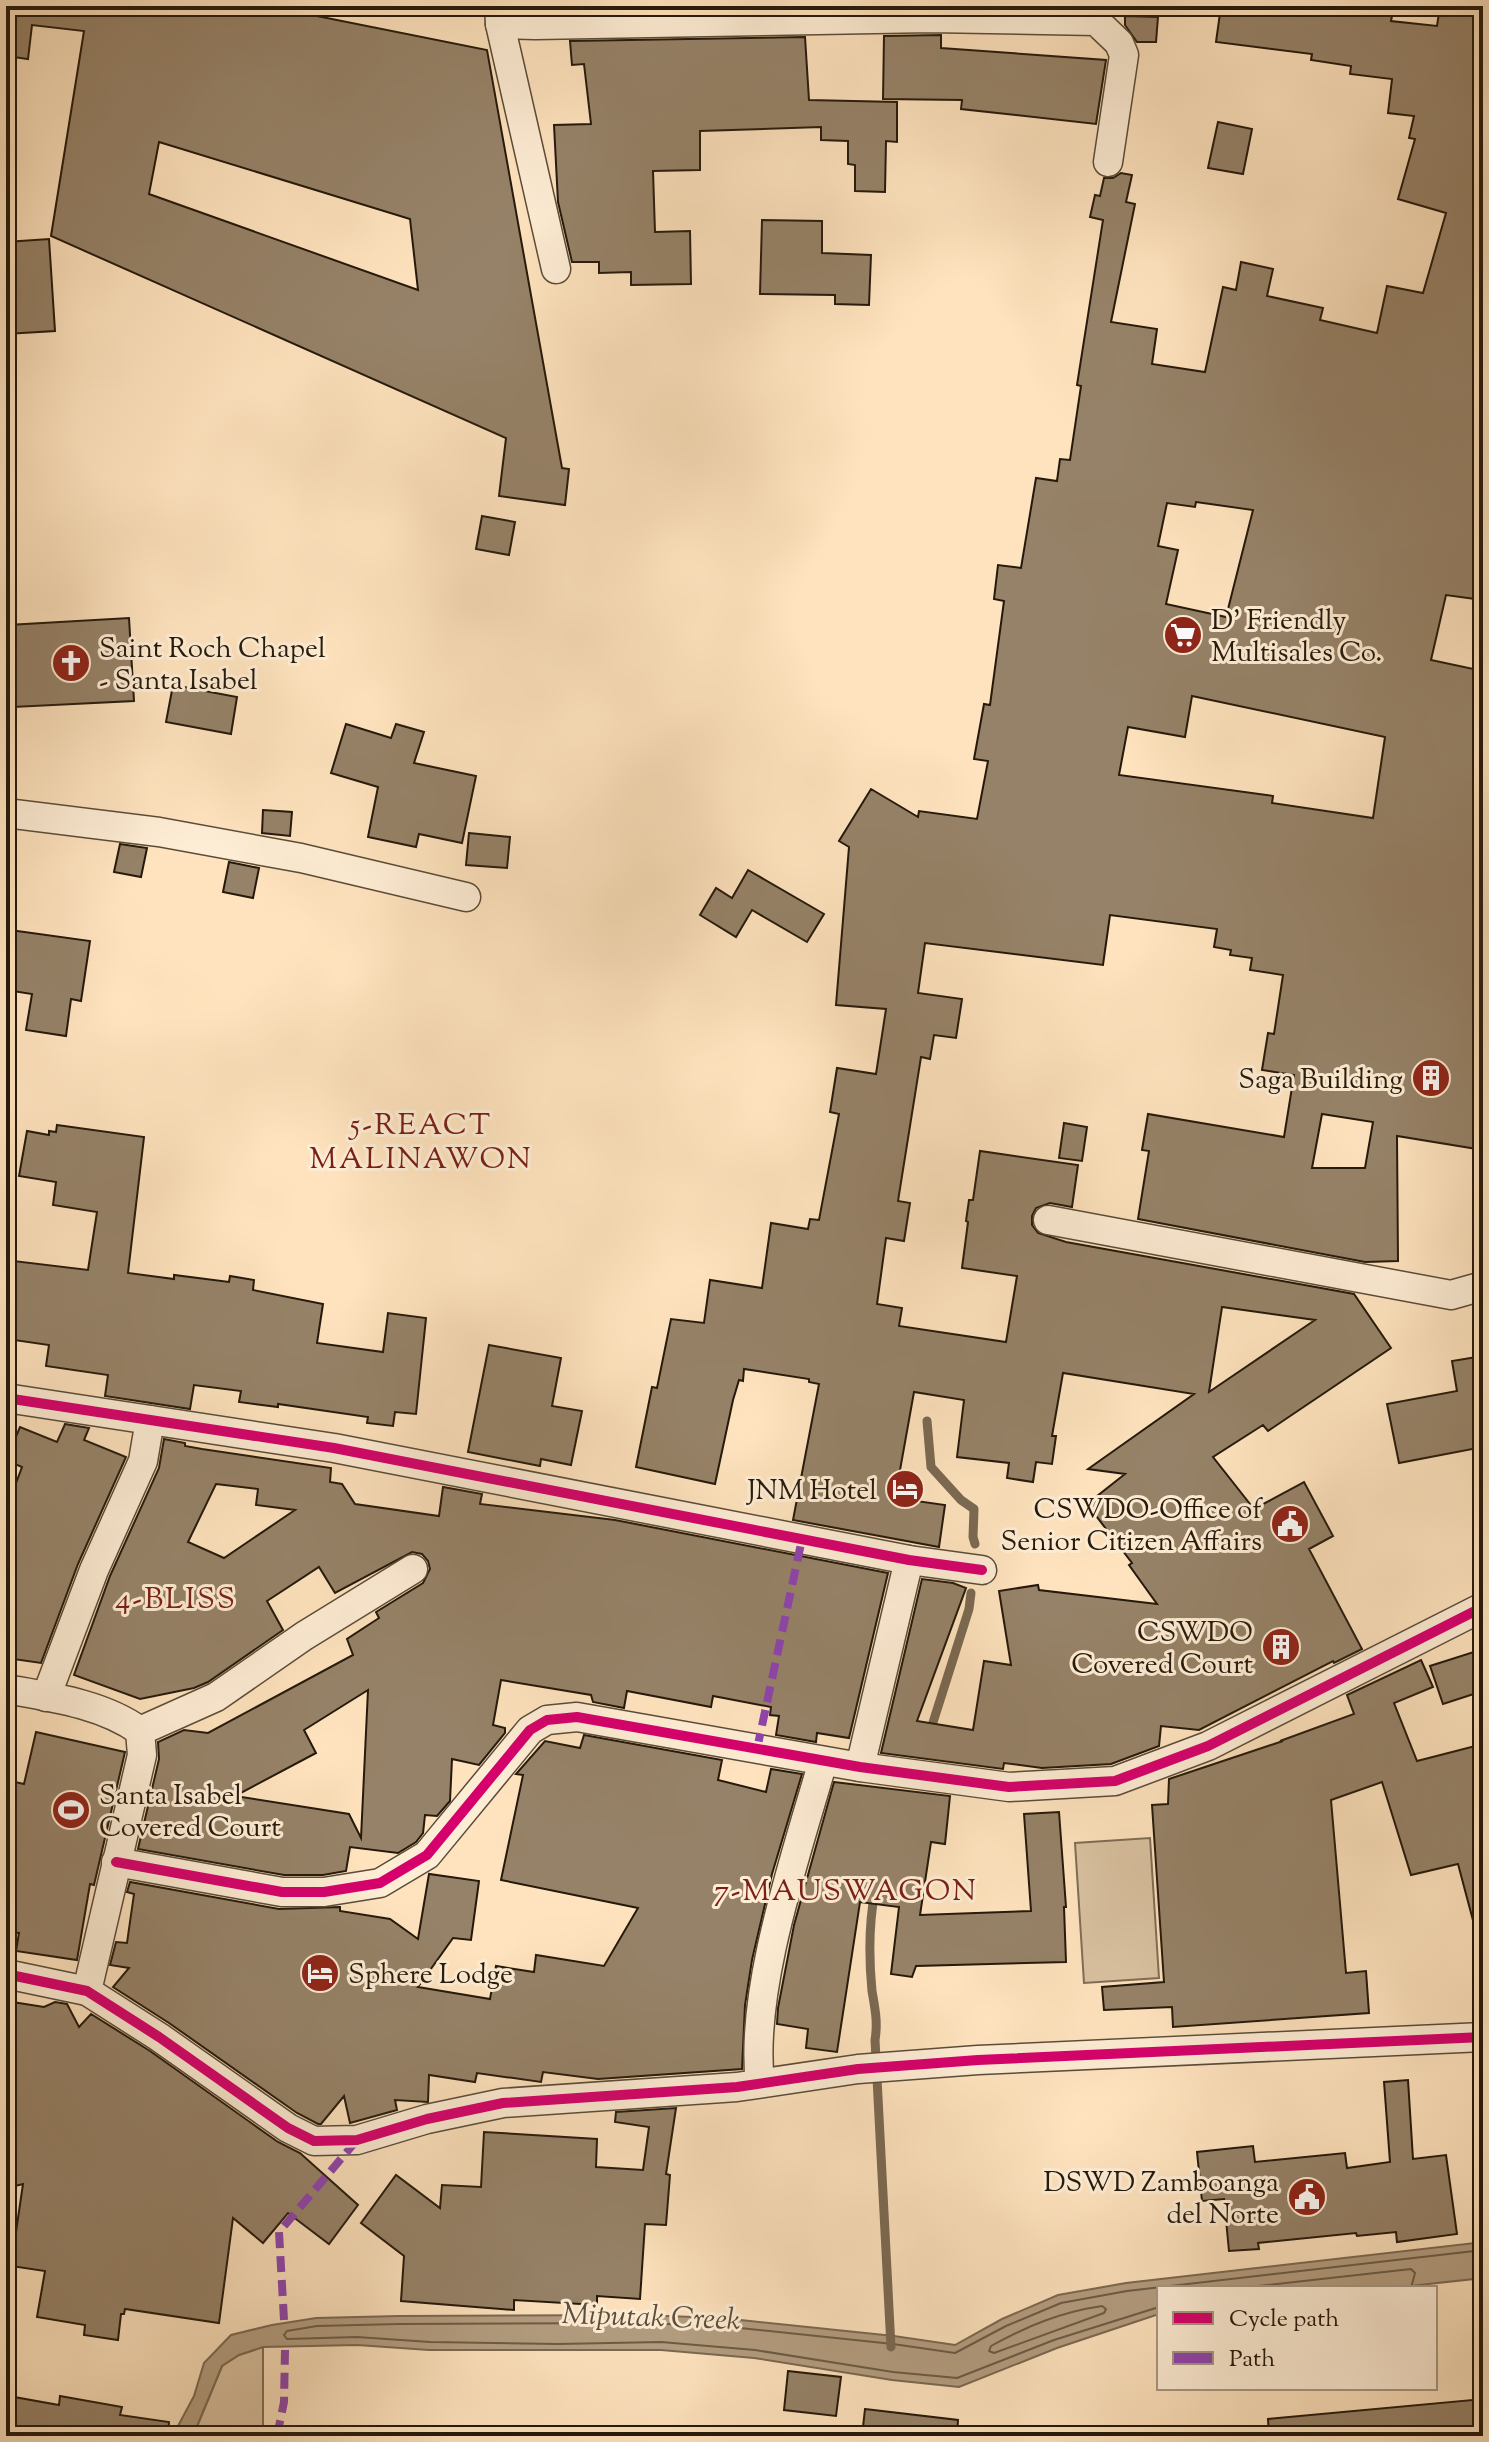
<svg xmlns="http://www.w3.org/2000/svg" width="1489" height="2442" viewBox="0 0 1489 2442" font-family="'Sorts Mill Goudy',serif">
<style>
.green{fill:#d9c1a0;stroke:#7f6d56;stroke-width:2}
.water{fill:#b49e81;stroke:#7b6952;stroke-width:2}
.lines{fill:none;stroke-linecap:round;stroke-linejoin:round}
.shore{stroke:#6c5c46;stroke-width:2}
.stream{stroke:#7b6952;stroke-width:9}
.building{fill:#968268;stroke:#25190b;stroke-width:2;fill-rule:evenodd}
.street-casing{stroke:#5b4c38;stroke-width:31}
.street{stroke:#feedd5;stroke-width:28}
.quiet{stroke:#8e44ad;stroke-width:8;stroke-dasharray:16 8;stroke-linecap:butt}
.cycleway-casing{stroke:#feedd5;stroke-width:15}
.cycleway{stroke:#d6006c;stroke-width:10}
.labels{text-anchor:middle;stroke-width:6;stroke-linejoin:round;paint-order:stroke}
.poi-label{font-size:28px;fill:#25190b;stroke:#feedd5;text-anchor:end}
.neighbourhood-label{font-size:30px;letter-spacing:2px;fill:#7a1f14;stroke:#feedd5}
.water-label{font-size:30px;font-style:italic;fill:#5e4e3a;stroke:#feedd5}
</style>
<rect width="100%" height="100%" fill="#fee3be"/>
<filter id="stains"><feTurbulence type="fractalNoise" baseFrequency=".0025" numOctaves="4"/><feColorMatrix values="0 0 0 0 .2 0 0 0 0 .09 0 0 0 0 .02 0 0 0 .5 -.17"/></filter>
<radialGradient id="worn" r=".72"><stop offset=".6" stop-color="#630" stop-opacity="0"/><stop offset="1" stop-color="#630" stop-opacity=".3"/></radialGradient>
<g class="green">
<path d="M1150 1838 1159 1978 1084 1983 1075 1843Z"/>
<path d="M263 2347V2436H193L222 2366 239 2355Z"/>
</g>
<path class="water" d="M1483 2242V2278L1392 2288H1159V2314L1057 2348 959 2387 892 2380 754 2358 661 2350H429L357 2345 263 2347 239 2355 222 2366 193 2436H164L178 2426 194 2396 204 2363 231 2335 272 2325 316 2318 399 2316 639 2315 722 2318 894 2336 955 2345 1002 2319 1058 2295 1126 2283Z"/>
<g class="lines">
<g class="shore">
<path d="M1240 2288 1411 2269 1415 2273 1411 2288"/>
<path d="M1102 2306 1106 2309 1104 2313 994 2353 989 2351 991 2346C1027 2326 1061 2312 1102 2306Z"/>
<path d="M1159 2307 1054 2340 957 2378 893 2372 755 2350 661 2342 558 2344 430 2342 357 2337 287 2339 284 2335 287 2331 317 2326 399 2324 639 2323 721 2326 893 2344 955 2353 1006 2326 1061 2303 1127 2291 1483 2250"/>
</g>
<g class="stream">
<path d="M927 1421 931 1467 961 1500 974 1509 973 1537 975 1544"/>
<path d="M929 1735 969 1609 971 1593"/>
<path d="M875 1891C869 1922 869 1960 872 1991 875 2009 878 2022 875 2040L891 2347"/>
</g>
</g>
<g class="building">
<path d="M6 6H267L487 50 562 468 569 469 565 505 499 496 506 438 51 236 84 31 32 25 28 59 6 56ZM159 142 410 219 418 290 149 194Z"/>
<path d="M1221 6H1394L1391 21 1437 26 1440 6H1483V600L1446 595 1431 660 1483 671V1150L1397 1136 1398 1261 1365 1262 1138 1219 1149 1151 1142 1150 1148 1114 1284 1137 1294 1075 1262 1070 1268 1033 1274 1034 1283 975 1250 970 1252 958 1230 955 1231 950 1214 947 1217 929 1110 915 1103 965 925 943 918 993 962 999 956 1038 934 1035 930 1059 921 1057 898 1201 910 1203 904 1241 886 1238 877 1304 902 1308 899 1326 1006 1342 1017 1276 962 1268 968 1222 966 1221 969 1200H973L980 1151 1078 1165 1072 1207 1050 1203 1036 1208 1032 1216V1225L1038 1233 1066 1242 1354 1294 1391 1348 1268 1431 1263 1425 1213 1457 1254 1509 1304 1482 1333 1536 1309 1549 1362 1649 1334 1663 1333 1661 1199 1730 1161 1726 1159 1746 1111 1764 1042 1768 1004 1763 1003 1769 881 1753 922 1579 953 1583 966 1588 917 1721 973 1730 984 1661 1011 1665 999 1591 1038 1585 1039 1590 1157 1604 1129 1565 1132 1563 1087 1504 1125 1474 1088 1469 1194 1394 1063 1373 1052 1436H1056L1052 1464 1036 1462 1033 1482 1007 1478 1009 1463 957 1457 964 1400 914 1392 895 1498 945 1505 939 1547 793 1520 819 1384 809 1382V1379L744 1369 743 1381 739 1380 733 1400 715 1484 636 1467 652 1387 657 1388 671 1319 704 1323 710 1280 762 1288 771 1223 808 1229 810 1219 819 1220 839 1114 830 1112 837 1068 876 1074 886 1009 836 1005 849 847 839 841 871 789 918 817 919 811 977 819 988 761 974 759 984 704 990 705 1004 601 994 599 998 565 1021 568 1036 478 1057 481 1060 459 1070 460 1081 386 1077 385 1103 220 1090 217 1095 195 1100 196 1104 178H1113L1121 173 1132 175 1126 202 1135 204 1111 322 1157 329 1152 364 1205 372 1223 287 1236 290 1241 262 1273 269 1267 296 1323 308 1320 320 1377 333 1387 286 1423 293 1446 213 1398 199 1415 139 1409 138 1414 116 1388 113 1392 79 1350 74 1351 66 1311 60 1312 54 1216 42ZM1196 502 1253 510 1226 617 1166 604 1178 550 1158 546 1167 503 1195 507ZM1192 696 1385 737 1373 818 1272 803 1273 796 1119 775 1128 727 1185 737ZM1322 1114 1373 1122 1365 1168H1312ZM1222 1307 1315 1320 1209 1392Z"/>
<path d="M1125 16 1158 17 1156 42H1137L1125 25Z"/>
<path d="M941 35V48L1106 60 1096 124 961 109 962 100 883 99 884 36Z"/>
<path d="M805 37 809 100 897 102V142L886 141 885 192 855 191V165L848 164V141L821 140V127L700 131V170L653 171 655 232 690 231 691 284 631 285V272L599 273V262H572L558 202 554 125 591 124 584 64 572 65 570 41Z"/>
<path d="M1218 122 1252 129 1243 174 1208 168Z"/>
<path d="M762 220 822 221V253L871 255 869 305 835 304V295L760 294Z"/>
<path d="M49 239 55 331 6 334V242Z"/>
<path d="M482 516 515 522 509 555 476 549Z"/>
<path d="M129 618 134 701 13 707 8 625Z"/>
<path d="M173 685 237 697 231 734 166 722Z"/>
<path d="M346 724 391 738 396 724 424 732 414 763 476 776 462 843 419 834 416 847 368 837 378 787 331 773Z"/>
<path d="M263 810 292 812 290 836 262 833Z"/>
<path d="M469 833 510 837 507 868 466 865Z"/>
<path d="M120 844 147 848 141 877 114 872Z"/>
<path d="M229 862 259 868 253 898 223 892Z"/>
<path d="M748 870 824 914 807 942 752 910 736 937 700 915 716 888 732 898Z"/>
<path d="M10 930 90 941 81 1001 71 999 66 1036 26 1030 32 994 6 990V958Z"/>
<path d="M1064 1123 1087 1127 1082 1161 1059 1158Z"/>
<path d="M57 1125 144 1137 128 1273 174 1279V1275L229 1282 230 1276 254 1280 253 1290 323 1304 317 1343 383 1352 388 1313 426 1318 416 1414 395 1412 393 1426 367 1423 368 1417 278 1404V1407L239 1402 241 1391 194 1385 190 1409 105 1396 108 1375 46 1366 49 1345 7 1339 14 1286 11 1285 14 1261 88 1270 97 1212 53 1205 56 1182 19 1176 27 1131 49 1135V1131L56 1132Z"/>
<path d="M489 1345 561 1358 552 1406 582 1411 571 1465 541 1459 540 1466 468 1452Z"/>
<path d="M1483 1356V1447L1399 1463 1387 1404 1457 1391 1452 1361Z"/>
<path d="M65 1424 89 1428 84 1440 126 1457 78 1564 41 1663 6 1658V1510L22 1467 6 1460 20 1427 57 1442Z"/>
<path d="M164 1439 185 1443V1446L202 1449 331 1468 330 1482 342 1484 355 1504 439 1516 443 1487 482 1494 480 1504 615 1520 888 1573 849 1738 817 1733 816 1742 776 1735 779 1716 770 1715 771 1707 713 1696 711 1707 627 1691 624 1708 593 1702 591 1695 501 1680 493 1725 505 1728V1733L479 1765 452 1759 450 1801 437 1816 425 1815 423 1833 416 1842 398 1853 350 1847 346 1871 323 1875H284L138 1849 159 1759 158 1742 184 1730 208 1733 353 1655 347 1639 379 1618 376 1612 423 1583 430 1569 428 1561 422 1554 412 1552 335 1593 319 1567 267 1601 283 1630 208 1682 194 1688 140 1699 74 1675 110 1576 159 1468ZM216 1484 258 1489 256 1505 295 1510 224 1558 188 1542ZM368 1690 361 1838 349 1814 235 1796 316 1753 304 1730Z"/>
<path d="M1483 1649V1691L1443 1704 1430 1666Z"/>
<path d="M1421 1660 1433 1687 1394 1703 1417 1761 1483 1744V1927L1475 1928 1458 1864 1411 1875 1382 1782 1331 1800 1346 1973 1366 1971 1369 2013 1173 2027 1172 2007 1104 2010 1102 1987 1164 1982 1152 1805 1168 1804 1169 1779 1283 1741H1280L1354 1714 1347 1695Z"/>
<path d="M36 1732 125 1752 94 1885 90 1884 77 1960 16 1951 19 1933 6 1932V1780L24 1784Z"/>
<path d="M584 1735 722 1760 718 1780 766 1792 771 1769 802 1774 772 1874 752 1960 745 2005 742 2069 598 2079 543 2072 541 2082 477 2073 475 2082 429 2075 428 2102 395 2100 397 2110 350 2123 344 2096 321 2124H318L297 2113 169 2023 113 1987 129 1968 110 1965 116 1942 127 1943 134 1894 127 1892 130 1882 279 1909 340 1907V1911L390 1919 418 1939 429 1874 479 1881 471 1940 453 1938 418 1987 490 1999 496 1966 534 1972 536 1955 604 1966 638 1908 501 1880 523 1775 516 1774 545 1741 580 1748Z"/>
<path d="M834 1782 950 1796 945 1844 931 1842 920 1915 1031 1911 1024 1814 1059 1812 1066 1907H1064L1066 1962 916 1966 912 1977 891 1974 899 1907 860 1902 837 2052 806 2048 808 2029 777 2024 778 2008 794 1925Z"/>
<path d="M6 2001 44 2007 55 2002 67 2004 79 2027 91 2014 150 2051 278 2142 300 2153 358 2205 329 2244 288 2213 263 2243 233 2218 219 2323 125 2309 124 2314H121L118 2340 84 2335 85 2325 37 2317 45 2271 11 2266 23 2184 15 2186 14 2175 6 2176Z"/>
<path d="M1408 2080 1413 2159 1446 2155 1457 2234 1397 2242 1396 2232 1357 2236 1356 2233 1258 2243 1259 2249 1229 2251 1224 2199 1202 2201 1197 2152 1253 2146 1255 2162 1345 2153 1347 2168 1390 2162 1384 2082Z"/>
<path d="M676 2108 666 2174 670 2175 666 2225 645 2224 640 2299 597 2296V2305L514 2300V2310L401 2301 404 2256 361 2223 396 2175 440 2208 442 2185 481 2187 484 2132 597 2139 596 2167 643 2170 649 2127 615 2122 616 2112Z"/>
<path d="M788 2371 841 2377 836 2416 784 2410Z"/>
<path d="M60 2396 122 2407 120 2415 169 2422 168 2436H7L14 2397 59 2405Z"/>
<path d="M1483 2399V2436H1269L1268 2419Z"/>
<path d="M865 2409 958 2420 957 2436H862Z"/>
</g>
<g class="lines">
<g class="street-casing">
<g id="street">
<path d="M499 6 500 24 535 25 931 18 1096 21 1119 43 1124 55 1108 162"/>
<path d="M500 24 556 269"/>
<path d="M6 813 159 832 301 858 466 897"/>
<path d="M1048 1220 1451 1295 1483 1286"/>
<path d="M6 1398 334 1448 909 1560 982 1570"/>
<path d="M6 1689C51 1697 103 1704 140 1731L142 1755 87 1991"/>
<path d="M46 1697 94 1570 143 1461 150 1420"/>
<path d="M140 1731 216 1697 304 1636 413 1569"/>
<path d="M860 1767 909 1560"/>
<path d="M116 1862 282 1892H324L380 1883 427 1855 530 1730 547 1720 577 1717 860 1767 1009 1787 1115 1781 1208 1746 1483 1607"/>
<path d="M6 1974 87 1991 159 2037 288 2128 314 2141 357 2140 427 2119 503 2103 737 2087 858 2069 978 2060 1483 2037"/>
<path d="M760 2083C749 1989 797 1853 823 1761"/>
</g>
</g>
<use href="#street" class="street"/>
<g class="quiet">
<path d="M757 1749 802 1539"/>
<path d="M284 2320 279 2232 357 2140"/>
<path d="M277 2436 284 2402 285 2350"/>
</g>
<g class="cycleway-casing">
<g id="cycleway">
<path d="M6 1398 334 1448 909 1560 982 1570"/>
<path d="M116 1862 282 1892H324L380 1883 427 1855 530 1730 547 1720 577 1717 860 1767 1009 1787 1115 1781 1208 1746 1483 1607"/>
<path d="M6 1974 87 1991 159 2037 288 2128 314 2141 357 2140 427 2119 503 2103 737 2087 858 2069 978 2060 1483 2037"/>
</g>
</g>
<use href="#cycleway" class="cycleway"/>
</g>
<defs>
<g id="supermarket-disc" transform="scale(2)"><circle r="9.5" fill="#8f2418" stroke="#feedd5"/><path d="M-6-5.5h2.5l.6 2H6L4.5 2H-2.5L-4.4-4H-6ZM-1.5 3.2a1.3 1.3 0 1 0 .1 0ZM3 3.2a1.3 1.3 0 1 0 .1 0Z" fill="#fff"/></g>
<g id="church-disc" transform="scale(2)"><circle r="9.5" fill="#8f2418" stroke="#feedd5"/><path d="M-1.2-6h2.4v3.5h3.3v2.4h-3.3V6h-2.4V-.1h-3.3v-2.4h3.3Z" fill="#fff"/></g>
<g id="building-disc" transform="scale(2)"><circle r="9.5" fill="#8f2418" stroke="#feedd5"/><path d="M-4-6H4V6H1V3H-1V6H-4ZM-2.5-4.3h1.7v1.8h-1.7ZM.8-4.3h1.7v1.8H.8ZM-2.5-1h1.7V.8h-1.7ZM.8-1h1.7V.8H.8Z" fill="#fff"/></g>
<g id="hotel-disc" transform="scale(2)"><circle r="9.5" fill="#8f2418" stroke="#feedd5"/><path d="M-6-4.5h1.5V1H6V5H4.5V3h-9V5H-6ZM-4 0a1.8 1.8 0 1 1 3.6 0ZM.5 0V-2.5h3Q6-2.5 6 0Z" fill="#fff"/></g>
<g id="civic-disc" transform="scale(2)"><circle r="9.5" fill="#8f2418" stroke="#feedd5"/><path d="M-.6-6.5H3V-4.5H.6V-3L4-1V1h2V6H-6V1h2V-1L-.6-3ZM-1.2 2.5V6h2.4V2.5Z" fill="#fff"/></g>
<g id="stadium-disc" transform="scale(2)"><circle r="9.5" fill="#8f2418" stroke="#feedd5"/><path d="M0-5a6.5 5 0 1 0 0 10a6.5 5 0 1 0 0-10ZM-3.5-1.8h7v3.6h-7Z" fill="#fff"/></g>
</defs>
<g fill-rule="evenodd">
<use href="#supermarket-disc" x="1183" y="635"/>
<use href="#church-disc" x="71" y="663"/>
<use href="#building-disc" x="1431" y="1078"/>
<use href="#hotel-disc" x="905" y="1489"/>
<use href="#civic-disc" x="1290" y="1524"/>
<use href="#building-disc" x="1281" y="1647"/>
<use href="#stadium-disc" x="71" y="1810"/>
<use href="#hotel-disc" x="320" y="1973"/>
<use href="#civic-disc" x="1307" y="2197"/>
</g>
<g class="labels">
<g class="poi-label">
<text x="1211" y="629" text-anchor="start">D' Friendly<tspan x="1211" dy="32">Multisales Co.</tspan></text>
<text x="99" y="657" text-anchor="start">Saint Roch Chapel<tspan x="99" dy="32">- Santa Isabel</tspan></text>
<text x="1403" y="1088">Saga Building</text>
<text x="877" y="1499">JNM Hotel</text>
<text x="1262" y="1518">CSWDO-Office of<tspan x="1262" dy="32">Senior Citizen Affairs</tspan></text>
<text x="1253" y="1641">CSWDO<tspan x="1253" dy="32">Covered Court</tspan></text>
<text x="99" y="1804" text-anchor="start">Santa Isabel<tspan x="99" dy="32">Covered Court</tspan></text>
<text x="348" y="1983" text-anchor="start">Sphere Lodge</text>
<text x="1279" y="2191">DSWD Zamboanga<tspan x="1279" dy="32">del Norte</tspan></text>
</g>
<g class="neighbourhood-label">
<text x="421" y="1134">5-REACT<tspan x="421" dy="34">MALINAWON</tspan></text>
<text x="176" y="1608">4-BLISS</text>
<text x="846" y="1900">7-MAUSWAGON</text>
</g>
<g class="water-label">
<text transform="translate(651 2316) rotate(2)" y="10">Miputak Creek</text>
</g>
</g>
<rect width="1489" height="2442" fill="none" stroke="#fee3be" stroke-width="32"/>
<rect x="8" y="8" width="1473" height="2426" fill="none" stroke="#25190b" stroke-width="4"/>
<rect x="16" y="16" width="1457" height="2410" fill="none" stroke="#25190b" stroke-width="2"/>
<rect x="1157" y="2286" width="280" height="104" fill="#feedd5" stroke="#a79884" stroke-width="2"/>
<rect x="1173" y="2312" width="40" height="12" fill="#d6006c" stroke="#a79884" stroke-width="2"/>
<text x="1229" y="2326" font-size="24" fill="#25190b">Cycle path</text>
<rect x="1173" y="2352" width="40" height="12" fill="#8e44ad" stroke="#a79884" stroke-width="2"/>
<text x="1229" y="2366" font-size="24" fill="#25190b">Path</text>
<rect width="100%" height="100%" filter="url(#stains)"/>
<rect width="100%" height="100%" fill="url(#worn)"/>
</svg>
